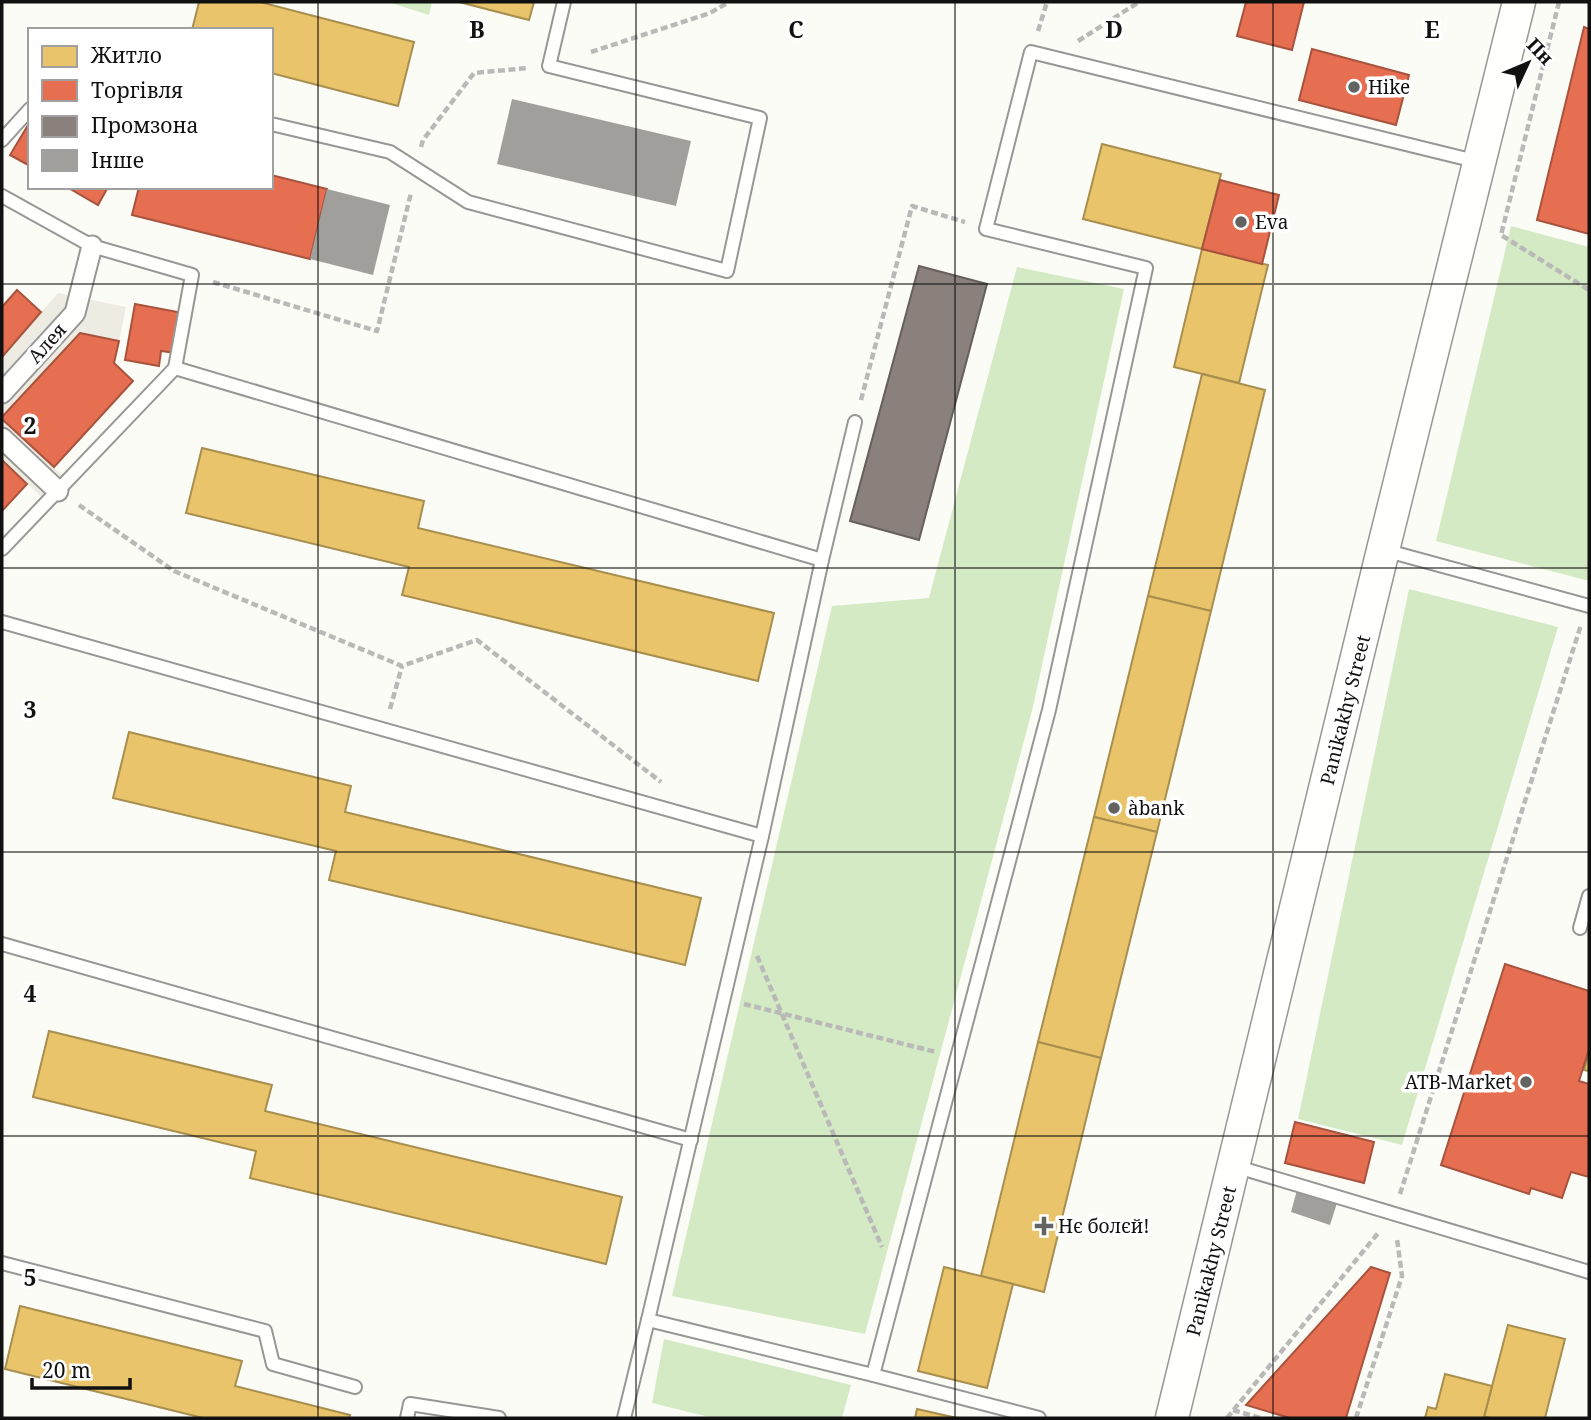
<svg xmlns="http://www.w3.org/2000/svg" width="1591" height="1420" viewBox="0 0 1591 1420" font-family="'Noto Serif',serif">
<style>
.forest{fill:#d4eac5}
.plaza{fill:#edebe2}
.homes{fill:#e9c46a;stroke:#a88e4f;stroke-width:2}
.shops{fill:#e76f51;stroke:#a7533e;stroke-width:2}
.industry{fill:#8a817c;stroke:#665f5c;stroke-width:2}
.building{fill:#a19f9c}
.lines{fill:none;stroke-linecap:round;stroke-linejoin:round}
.service-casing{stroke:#979795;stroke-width:16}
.pedestrian-casing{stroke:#979795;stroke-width:23}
.tertiary-casing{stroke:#979795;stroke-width:35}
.path{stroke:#b9b9b8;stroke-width:4.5;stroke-dasharray:7 3.5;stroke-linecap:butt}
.service{stroke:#fffffe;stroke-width:12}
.pedestrian{stroke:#fffffe;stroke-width:19}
.tertiary{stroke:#fffffe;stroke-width:32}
.grid{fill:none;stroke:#111;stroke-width:2;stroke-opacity:0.55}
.poi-dot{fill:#636362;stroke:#fff;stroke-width:2.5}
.labels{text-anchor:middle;stroke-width:7;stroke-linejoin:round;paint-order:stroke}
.poi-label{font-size:19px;fill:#111;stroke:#fff;text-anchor:start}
.street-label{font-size:19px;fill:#111;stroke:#fff}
.grid-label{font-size:23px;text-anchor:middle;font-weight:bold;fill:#111;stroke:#fff;stroke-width:7;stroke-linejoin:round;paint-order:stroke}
</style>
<rect width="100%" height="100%" fill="#fcfcf7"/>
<g class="forest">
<path d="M388 2H432L429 15Z"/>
<path d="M1511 226 1589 247V581L1436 541Z"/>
<path d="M1017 267 1124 289 1032 711 865 1334 672 1296 832 606 929 598Z"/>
<path d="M1409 589 1558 627 1402 1145 1298 1119Z"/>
<path d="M664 1339 851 1385 842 1418H713L652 1403Z"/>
</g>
<g class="plaza">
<path d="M58 293 126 307 119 341 79 333 2 417V357Z"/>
<path d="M2 419 67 480 47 502 2 460Z"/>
</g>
<g class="homes">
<path d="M199 2H260L414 42 398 106 271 73V30H192Z"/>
<path d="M459 2H534L529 20Z"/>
<path d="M1102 144 1221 174 1202 249 1083 219Z"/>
<path d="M1202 249 1268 265 1239 383 1174 367Z"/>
<path d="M1202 374 1265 390 1211 611 1148 596Z"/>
<path d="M202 448 424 501 418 528 774 613 758 681 402 595 409 567 186 513Z"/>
<path d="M1148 596 1211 611 1157 832 1094 817Z"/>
<path d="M129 732 351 786 345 812 701 898 685 965 329 880 336 851 113 798Z"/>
<path d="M1094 817 1157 832 1101 1058 1038 1042Z"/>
<path d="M49 1031 272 1085 265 1111 622 1197 606 1264 250 1178 256 1151 33 1097Z"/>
<path d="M1038 1042 1101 1058 1044 1292 981 1276Z"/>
<path d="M1589 1053V1071L1584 1070Z"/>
<path d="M944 1267 1013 1284 987 1388 918 1371Z"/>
<path d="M20 1306 242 1361 235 1386 350 1415 349 1418H203L5 1369Z"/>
<path d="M1508 1325 1565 1339 1545 1418H1490L1484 1417Z"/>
<path d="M1445 1374 1492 1386 1484 1417 1490 1418H1425L1428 1407 1436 1409Z"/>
<path d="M917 1409 957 1418H915Z"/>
</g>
<g class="shops">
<path d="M1246 2H1304L1292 50 1237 36Z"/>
<path d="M1584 27 1589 29V234L1537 220Z"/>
<path d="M1312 49 1409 75 1396 125 1299 100Z"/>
<path d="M28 125 30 126V166L10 155Z"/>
<path d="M271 175 327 189 310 259 132 215 139 187H271Z"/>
<path d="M1220 180 1279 195 1262 264 1202 249Z"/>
<path d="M67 187H108L98 205Z"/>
<path d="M17 290 41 312 2 357V307Z"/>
<path d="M135 304 183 313 175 353 161 351 159 366 125 360Z"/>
<path d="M80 333 119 341 114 363 133 381 54 467 2 419V417Z"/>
<path d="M2 460 27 484 2 511Z"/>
<path d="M1505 964 1589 991V1049L1579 1081 1589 1084V1177L1571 1172 1562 1198 1531 1188 1529 1194 1441 1165Z"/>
<path d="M1295 1122 1374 1142 1364 1183 1285 1163Z"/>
<path d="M1371 1267 1390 1273 1346 1418H1290L1246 1405Z"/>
</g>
<path class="industry" d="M919 266 987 284 919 540 850 521Z"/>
<g class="building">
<path d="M512 99 691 141 676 206 497 164Z"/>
<path d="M327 189 390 205 373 275 310 259Z"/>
<path d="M1297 1190 1337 1203 1330 1225 1291 1212Z"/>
</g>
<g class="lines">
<g class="service-casing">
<g id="service">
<path d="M271 124 390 152 468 202 727 271 760 118 549 66 564 2"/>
<path d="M2 140 30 109"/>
<path d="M2 196 92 246 192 275 175 368"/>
<path d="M2 549 175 368 822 560"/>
<path d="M1384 550 1589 606"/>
<path d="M2 622 762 836"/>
<path d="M1580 928 1589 896"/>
<path d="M2 944 691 1140"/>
<path d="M1234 1166 1589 1272"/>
<path d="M2 1263 265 1331 273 1364 355 1387"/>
<path d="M648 1320 762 836 822 560 855 422"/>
<path d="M873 1375 1049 710 1146 268 986 229 1031 52 1479 162"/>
<path d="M407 1418 410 1404 499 1418"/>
<path d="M624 1418 648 1320 873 1375 1039 1418"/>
</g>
</g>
<g class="pedestrian-casing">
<g id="pedestrian">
<path d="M2 393 75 313 92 246"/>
<path d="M2 438 58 491"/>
</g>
</g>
<g class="tertiary-casing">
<path id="tertiary" d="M1172 1418 1383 550 1519 2"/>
</g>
<g class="path">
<path d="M1559 2 1501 235 1589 290"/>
<path d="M1038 31 1047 2"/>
<path d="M1078 41 1139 2"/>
<path d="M591 52 710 13 729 2"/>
<path d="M421 147 423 140 474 73 528 68"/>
<path d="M213 282 377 331 411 193"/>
<path d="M861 400 912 206 965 222"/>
<path d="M79 505 174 571 402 666 477 640 661 782"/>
<path d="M390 709 402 666"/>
<path d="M757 956 882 1247"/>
<path d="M744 1004 936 1052"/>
<path d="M1400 1194 1581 625"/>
<path d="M1233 1410 1260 1418"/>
<path d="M1227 1418 1379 1232"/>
<path d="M1356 1418 1402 1276 1397 1239"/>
</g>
<use href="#service" class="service"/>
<use href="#pedestrian" class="pedestrian"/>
<use href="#tertiary" class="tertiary"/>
</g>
<path class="grid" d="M318 2V1418M636 2V1418M955 2V1418M1273 2V1418M2 284H1589M2 568H1589M2 852H1589M2 1136H1589"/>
<g class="poi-dot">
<circle cx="1354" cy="87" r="7"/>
<circle cx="1241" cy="222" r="7"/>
<circle cx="1114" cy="808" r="7"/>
<circle cx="1526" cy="1082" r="7"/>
<path d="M1040.5 1215.5h7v7h7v7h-7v7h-7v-7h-7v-7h7z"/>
</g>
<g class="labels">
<g class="poi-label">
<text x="1368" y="94">Hike</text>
<text x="1255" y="229">Eva</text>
<text x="1128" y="815">àbank</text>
<text x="1512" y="1089" text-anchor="end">ATB-Market</text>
<text x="1058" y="1233">Нє болєй!</text>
</g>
<g class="street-label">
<text transform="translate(47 343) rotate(-48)" y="7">Алея</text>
<text transform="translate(1345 710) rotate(-76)" y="7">Panikakhy Street</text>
<text transform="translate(1211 1261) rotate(-76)" y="7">Panikakhy Street</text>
</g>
</g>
<g class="grid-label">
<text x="477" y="38">B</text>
<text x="796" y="38">C</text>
<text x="1114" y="38">D</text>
<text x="1432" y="38">E</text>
<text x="30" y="434">2</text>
<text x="30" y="718">3</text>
<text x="30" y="1002">4</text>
<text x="30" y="1286">5</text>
</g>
<rect width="1591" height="1420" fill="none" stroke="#111111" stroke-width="7"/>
<rect x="28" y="28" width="245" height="161" fill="#ffffff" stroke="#a0a0a0" stroke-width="2"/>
<rect x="42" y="46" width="35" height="21" fill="#e9c46a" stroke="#a0a0a0" stroke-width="2"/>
<text x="91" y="63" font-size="21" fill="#111111">Житло</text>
<rect x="42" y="80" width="35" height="21" fill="#e76f51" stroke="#a0a0a0" stroke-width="2"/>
<text x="91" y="98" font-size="21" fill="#111111">Торгівля</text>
<rect x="42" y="116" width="35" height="21" fill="#8a817c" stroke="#a0a0a0" stroke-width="2"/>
<text x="91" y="133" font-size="21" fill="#111111">Промзона</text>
<rect x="42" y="150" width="35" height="21" fill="#a19f9c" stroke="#a0a0a0" stroke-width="2"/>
<text x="91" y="168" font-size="21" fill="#111111">Інше</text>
<g transform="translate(1528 63) rotate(46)" stroke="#ffffff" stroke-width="5" paint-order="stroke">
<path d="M0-5L12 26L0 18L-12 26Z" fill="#111111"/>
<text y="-10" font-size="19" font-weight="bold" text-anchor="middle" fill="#111111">Пн</text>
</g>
<path d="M32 1378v10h98v-10" fill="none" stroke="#111111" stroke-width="3.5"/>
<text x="42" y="1378" font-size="21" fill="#111111" stroke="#ffffff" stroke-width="5" paint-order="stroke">20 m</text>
</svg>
